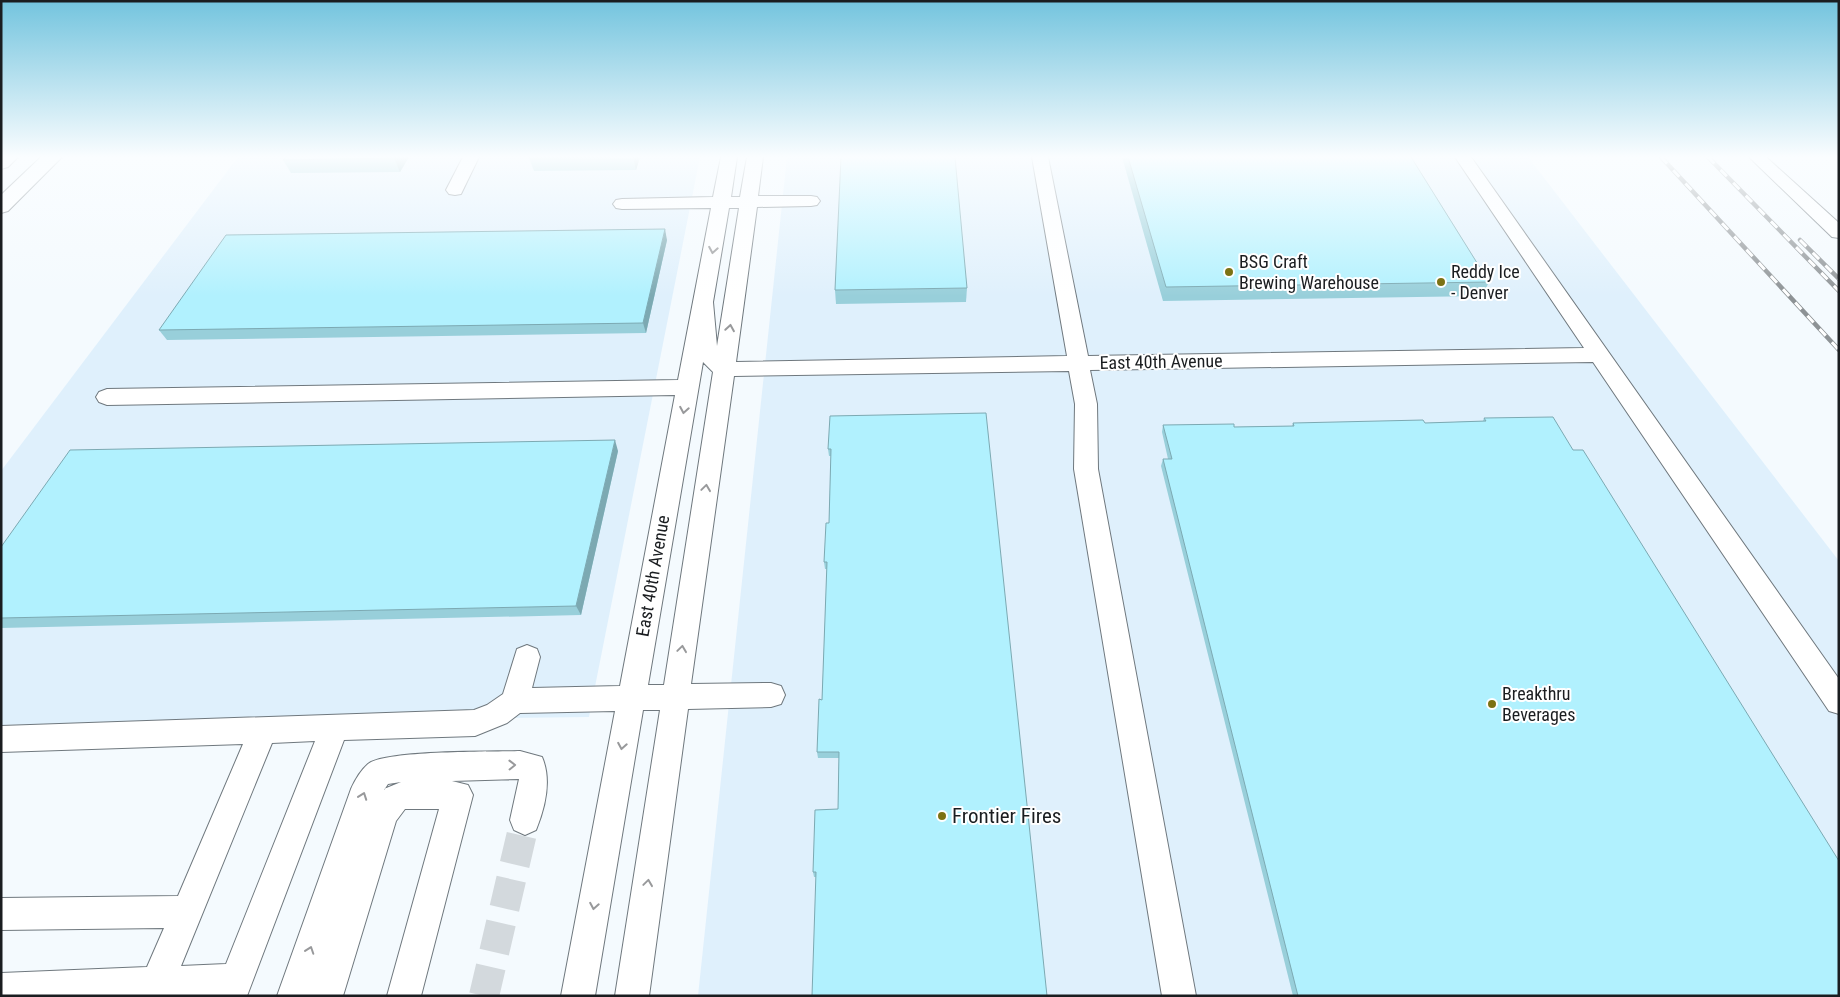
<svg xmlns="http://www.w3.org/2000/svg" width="1840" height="997" viewBox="0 0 1840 997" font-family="'Roboto Condensed',sans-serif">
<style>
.built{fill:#dff0fc}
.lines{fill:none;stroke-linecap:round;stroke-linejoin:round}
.minor-tunnel{stroke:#d3d9dd;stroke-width:30;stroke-dasharray:30 15;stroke-linecap:butt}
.minor-casing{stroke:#6f787e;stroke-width:2}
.highway-casing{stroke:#6f787e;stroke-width:2}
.minor{fill:#fff;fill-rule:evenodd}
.highway{fill:#fff;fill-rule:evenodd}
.rail-casing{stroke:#8d9295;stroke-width:4.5}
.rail{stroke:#fff;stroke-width:3;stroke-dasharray:9;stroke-linecap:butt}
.wall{fill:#98cfda}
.shaded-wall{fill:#7ca9b2}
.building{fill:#b1f1fe;stroke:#7ca9b2}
.oneway{stroke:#98999b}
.poi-dot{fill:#7c7214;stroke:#fff;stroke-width:2}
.labels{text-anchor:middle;stroke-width:4;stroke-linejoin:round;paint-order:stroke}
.poi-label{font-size:18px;fill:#1a1d20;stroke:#fff;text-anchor:start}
.street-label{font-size:18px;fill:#1a1d20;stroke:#fff}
.near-poi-label{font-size:21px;fill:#1a1d20;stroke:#fff;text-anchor:start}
</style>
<rect width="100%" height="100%" fill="#f4fafe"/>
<g class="built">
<path d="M238 157H700L589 717 1 725V471Z"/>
<path d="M787 157H1528L1839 561V996H698Z"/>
</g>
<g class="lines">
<path class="minor-tunnel" d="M484 996 525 820"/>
<g class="minor-casing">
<g id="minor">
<path d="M463 157H479L461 194 455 195 449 194 446 190Z"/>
<path d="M721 157H737L731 197H740L747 157H763L758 196H811L817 197 820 201 817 205 811 206 757 207 736 362 1067 356 1032 157H1048L1088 356 1584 348 1455 157H1471L1839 679V714L1829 711 1593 362 1090 370 1097 404 1098 469 1196 996H1162L1074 469 1075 404 1069 371 734 376 691 684 771 683 781 686 785 695 781 704 771 707 688 709 649 996H615L660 710H643L595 996H561L615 711 520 713 507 723 475 736 344 740 247 996H1V973L147 967 164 928 1 930V898L178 896 243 744 1 752V726L474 710 487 705 503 694 517 649 527 645 537 649 540 657 532 688 620 686 675 395 107 405 99 402 96 397 99 392 107 389 678 380 711 208 622 209 616 208 613 204 616 200 622 199 713 197ZM729 208H739L717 346 713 302ZM703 362 713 372 664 685H648ZM315 741 226 964 181 966 272 743Z"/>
<path d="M1749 157H1766L1839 223V238L1832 237Z"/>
<path d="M520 751 542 757C552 780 545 808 536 830L525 835 514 830 510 820 519 779 452 781 468 785 473 795 421 996H387L439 809H405L396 821 343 996H277L351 789C355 780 361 770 368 764 385 750 493 752 520 751ZM401 782 384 789V790L388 784Z"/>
</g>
</g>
<g class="highway-casing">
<g id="highway">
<path d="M1 157H18L8 167 1 169Z"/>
<path d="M41 157H62L8 211 1 213V195Z"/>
</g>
</g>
<use href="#minor" class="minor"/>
<use href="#highway" class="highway"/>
<g class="rail-casing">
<g id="rail">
<path d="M1661 157 1839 350"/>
<path d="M1708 157 1839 291"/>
<path d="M1800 240 1839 279"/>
</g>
</g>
<use href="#rail" class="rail"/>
</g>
<g class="wall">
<path d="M286 157H409L400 172 291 173 283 160Z"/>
<path d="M530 157H640L636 170 534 171 529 158Z"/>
<path d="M1122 157H1411L1489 282 1482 296 1163 301Z"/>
<path d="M667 240 646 333 167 340 159 330Z"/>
<path d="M967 288 966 302 836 304 835 290Z"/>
<path d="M986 413 816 877H814L813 872 838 809 839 758H818L817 752 822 700 827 569H825L824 562 829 523 831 456H829L828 449Z"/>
<path d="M1484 418 1839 996H1293L1161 466 1163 459H1168L1162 432 1163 425 1234 427 1292 426 1293 423H1425L1483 421Z"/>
<path d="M618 451 581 615 1 628V547Z"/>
</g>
<g class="shaded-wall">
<path d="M395 157H409L400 172 394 158Z"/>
<path d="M633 157H640L636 170Z"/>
<path d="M665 229 667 240 646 333 643 323Z"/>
<path d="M615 440 618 451 581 615 576 606Z"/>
</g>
<g class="building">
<path d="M286 157H395L394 158 283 160Z"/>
<path d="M530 157H610L529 158Z"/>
<path d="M841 157H955L967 288 835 290Z"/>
<path d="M1128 157H1411L1489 282 1166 287Z"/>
<path d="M665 229 643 323 159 330 226 235Z"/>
<path d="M986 413 1047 996H812L816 872H813L815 810 838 809 839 752H817L819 699 822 700 827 562H824L826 523H829L831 449H828L830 416Z"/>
<path d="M1553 417 1573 450H1583L1839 861V996H1298L1163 459H1172L1163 425 1234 424V427L1294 426 1293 423 1423 420 1425 423 1486 421 1484 418Z"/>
<path d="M615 440 576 606 1 618V547L70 450Z"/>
</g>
<defs><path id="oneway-chevron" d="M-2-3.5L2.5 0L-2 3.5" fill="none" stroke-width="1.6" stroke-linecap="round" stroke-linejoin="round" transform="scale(1.25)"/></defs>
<g class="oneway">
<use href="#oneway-chevron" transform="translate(713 250) rotate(100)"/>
<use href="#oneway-chevron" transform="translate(730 328) rotate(-81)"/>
<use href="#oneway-chevron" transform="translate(684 410) rotate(100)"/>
<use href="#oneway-chevron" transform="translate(706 488) rotate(-82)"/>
<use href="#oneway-chevron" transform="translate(682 649) rotate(-82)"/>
<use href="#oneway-chevron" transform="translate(622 746) rotate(100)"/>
<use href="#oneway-chevron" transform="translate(512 765) rotate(-1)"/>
<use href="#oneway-chevron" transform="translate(363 796) rotate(-70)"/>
<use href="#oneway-chevron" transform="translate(648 883) rotate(-82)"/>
<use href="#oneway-chevron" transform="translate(594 906) rotate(100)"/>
<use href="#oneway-chevron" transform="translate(310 950) rotate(-71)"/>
</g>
<linearGradient id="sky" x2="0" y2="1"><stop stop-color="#73c4de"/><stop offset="0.53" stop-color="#fafdff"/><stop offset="1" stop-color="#fafdff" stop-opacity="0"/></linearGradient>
<rect width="1840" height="296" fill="url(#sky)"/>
<g class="poi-dot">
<circle cx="1229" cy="272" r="5"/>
<circle cx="1441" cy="282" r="5"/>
<circle cx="1492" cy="704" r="5"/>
<circle cx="942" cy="816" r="5"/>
</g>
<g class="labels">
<g class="poi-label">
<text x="1239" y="268">BSG Craft<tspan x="1239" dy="21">Brewing Warehouse</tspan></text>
<text x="1451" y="278">Reddy Ice<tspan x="1451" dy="21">- Denver</tspan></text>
<text x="1502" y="700">Breakthru<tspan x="1502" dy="21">Beverages</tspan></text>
</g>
<g class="street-label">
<text transform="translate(1161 362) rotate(-1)" y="6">East 40th Avenue</text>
<text transform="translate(653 576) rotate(-80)" y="6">East 40th Avenue</text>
</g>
<g class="near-poi-label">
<text x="952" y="823">Frontier Fires</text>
</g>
</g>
<rect width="1840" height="997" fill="none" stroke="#1a1d20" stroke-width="5"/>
</svg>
